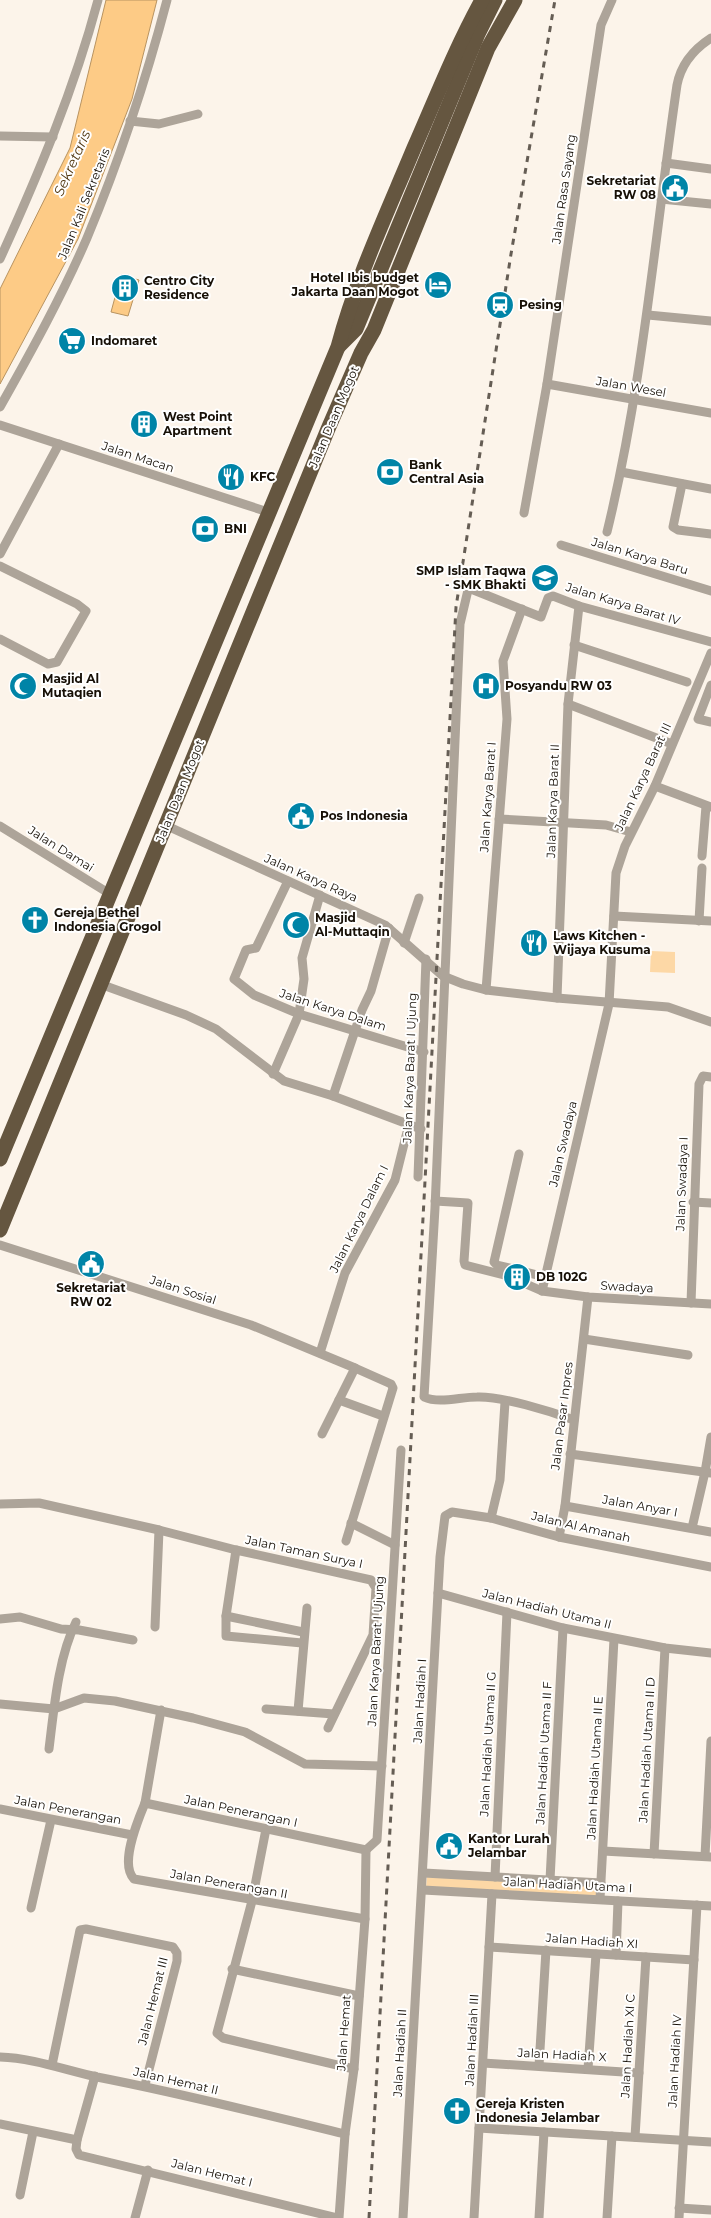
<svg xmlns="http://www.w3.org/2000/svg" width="711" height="2218" viewBox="0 0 711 2218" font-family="Montserrat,sans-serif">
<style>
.green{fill:#fdd8a6}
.water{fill:#fdcb86;stroke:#b89360}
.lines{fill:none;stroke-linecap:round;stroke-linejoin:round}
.minor{stroke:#ada499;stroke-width:9}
.trunk{stroke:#655640;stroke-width:15}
.rail{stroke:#655d54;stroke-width:3;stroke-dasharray:6 6;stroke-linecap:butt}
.labels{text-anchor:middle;stroke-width:4;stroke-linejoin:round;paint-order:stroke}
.poi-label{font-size:12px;font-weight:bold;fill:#171007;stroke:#fff;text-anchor:start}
.street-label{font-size:12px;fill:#171007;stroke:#fff}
.water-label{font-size:14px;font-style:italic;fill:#513811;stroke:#fff}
</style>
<rect width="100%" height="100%" fill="#fcf4ea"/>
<g class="green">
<path d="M651 951 675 952V973L650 972Z"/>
<path d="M427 1877 598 1886 597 1896 426 1888Z"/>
</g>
<g class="water">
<path d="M106 0H157L132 99 78 239 0 384V289L70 148Z"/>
<path d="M121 275 139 280 128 316 111 312Z"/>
</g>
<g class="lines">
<g class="minor">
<path d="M130 121 159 124 198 114"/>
<path d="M0 136 53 137"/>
<path d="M666 163 711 169"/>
<path d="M661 199 711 204"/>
<path d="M0 259C38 175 74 90 98 0"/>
<path d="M648 315 711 321"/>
<path d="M547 384 711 413"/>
<path d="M0 407C31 352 62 296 87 238 119 161 146 80 167 0"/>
<path d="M0 425 268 512"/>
<path d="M621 472 711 489"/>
<path d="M682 484 673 527 678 530 711 534"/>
<path d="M524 513 547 384 601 25 612 0"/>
<path d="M607 532C643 385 655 234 677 85 681 64 694 49 711 38"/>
<path d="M561 545 711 591"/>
<path d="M0 554 59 444"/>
<path d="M0 566 77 604 86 611 57 662 48 664 0 639"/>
<path d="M574 645 687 682"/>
<path d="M711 685 698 719 711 722"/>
<path d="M568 704 672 744"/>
<path d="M655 786 711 807"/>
<path d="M499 819 606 825 631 832"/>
<path d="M165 825 385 925 443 976 463 984 486 990 557 998 668 1007 711 1022"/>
<path d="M0 826 110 894"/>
<path d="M702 856 706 806"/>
<path d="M288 881 256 948 246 950 234 979 254 995 299 1014 424 1052"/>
<path d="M614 916 711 921"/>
<path d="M699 921 702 868"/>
<path d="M404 943 419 898"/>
<path d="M100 984 186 1015 216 1029 284 1081 333 1096 421 1129"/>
<path d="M486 990 507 719 503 661 522 609"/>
<path d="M557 998 568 704 579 606"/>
<path d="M273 1074 299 1014 304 979 302 958 320 895"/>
<path d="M333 1096 362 1010 371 991 389 928"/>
<path d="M519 1154 494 1262 497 1265 545 1277"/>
<path d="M418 1177 426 959"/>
<path d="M435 1201 468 1203 464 1261 465 1265 508 1276 542 1291 588 1297 711 1304"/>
<path d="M693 1202 711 1203"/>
<path d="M0 1245 251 1325 355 1368 322 1434"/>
<path d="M542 1291 609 1004 616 873 625 846 655 786 711 653"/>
<path d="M691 1303 699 1084 703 1076 711 1077"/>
<path d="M584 1339 688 1355"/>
<path d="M320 1353 345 1273 395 1180 409 1124"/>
<path d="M339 1400 383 1416"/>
<path d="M574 1420C550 1411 501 1396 477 1397 460 1397 439 1404 424 1397L435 1208 460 624 468 590 471 589 541 617 548 598 553 596 579 606 711 642"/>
<path d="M570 1454 711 1473"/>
<path d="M0 1504 39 1503 159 1530"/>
<path d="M565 1506 711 1532"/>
<path d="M491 1518 500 1480 505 1402"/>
<path d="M351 1523 395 1545"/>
<path d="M692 1528 705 1472 711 1437"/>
<path d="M559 1537 565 1506 588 1297"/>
<path d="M346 1541 393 1388 391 1384 355 1368"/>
<path d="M236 1550 226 1616V1636L302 1643"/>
<path d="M438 1593 563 1628 665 1648 711 1653"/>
<path d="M226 1616 303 1632"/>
<path d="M0 1619 20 1617 61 1629 79 1630 133 1640"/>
<path d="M155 1627 159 1530 236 1550 371 1580 376 1588 373 1635 328 1728"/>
<path d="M0 1704 54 1709 84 1698 115 1701 193 1718 245 1732 305 1764 382 1766"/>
<path d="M266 1709 334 1714"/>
<path d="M298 1711 307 1608"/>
<path d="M49 1749C54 1709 58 1658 76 1622"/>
<path d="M145 1803 161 1710"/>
<path d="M0 1809 132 1835"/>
<path d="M266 1829 252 1901 217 2033 223 2038 354 2069"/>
<path d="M366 1850 377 1840 401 1450"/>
<path d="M603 1851 711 1857"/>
<path d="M654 1854 665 1648"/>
<path d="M705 1856 711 1741"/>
<path d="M424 1873 601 1883"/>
<path d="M495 1877 507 1612"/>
<path d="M550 1880 563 1628"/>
<path d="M423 1890 711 1906"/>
<path d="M600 1899 614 1639"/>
<path d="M31 1908 51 1820"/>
<path d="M365 1919 134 1879C119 1864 138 1820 145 1803L366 1850"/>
<path d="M489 1947 694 1960"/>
<path d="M616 1955 618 1901"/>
<path d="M232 1969 359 1996"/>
<path d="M0 2057C33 2058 65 2070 97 2077 180 2093 263 2114 345 2134"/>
<path d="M483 2063 639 2073"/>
<path d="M52 2065 80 1930 86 1929 173 1947 177 1953V1961L145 2085"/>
<path d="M539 2066 546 1950"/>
<path d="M588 2069 596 1954"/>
<path d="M95 2076 77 2140 76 2149 79 2155 338 2218"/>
<path d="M0 2124 77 2140"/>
<path d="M479 2128 711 2142"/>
<path d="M635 2137 646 1957"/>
<path d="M20 2195 33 2132"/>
<path d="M679 2208 711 2210"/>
<path d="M135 2218 148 2170"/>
<path d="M339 2218 345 2134 354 2069 365 1919 366 1850"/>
<path d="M403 2218 440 1557 445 1516 452 1512 491 1518 559 1537 711 1567"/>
<path d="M474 2218 492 1894"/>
<path d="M539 2218 544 2132"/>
<path d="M607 2218 612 2136"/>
<path d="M679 2218 697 1905"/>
</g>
<g class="trunk">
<path d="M339 346 356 329 478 34 495 0"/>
<path d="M0 1159 338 347C356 279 387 213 414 148 436 98 456 47 482 0"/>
<path d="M0 1230 328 429 361 353 374 330 488 48 515 0"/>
</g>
<path class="rail" d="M369 2218 456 607 511 254 555 0"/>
</g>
<defs>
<g id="civic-disc" transform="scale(1.4375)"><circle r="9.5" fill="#0084a7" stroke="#fff"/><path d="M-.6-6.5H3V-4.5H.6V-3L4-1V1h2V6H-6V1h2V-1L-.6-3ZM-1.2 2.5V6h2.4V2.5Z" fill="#fff"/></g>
<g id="hotel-disc" transform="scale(1.4375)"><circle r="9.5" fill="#0084a7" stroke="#fff"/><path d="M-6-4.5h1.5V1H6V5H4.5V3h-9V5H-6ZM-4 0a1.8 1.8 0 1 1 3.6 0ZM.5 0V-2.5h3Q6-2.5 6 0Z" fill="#fff"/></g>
<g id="building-disc" transform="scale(1.4375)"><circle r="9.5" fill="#0084a7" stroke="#fff"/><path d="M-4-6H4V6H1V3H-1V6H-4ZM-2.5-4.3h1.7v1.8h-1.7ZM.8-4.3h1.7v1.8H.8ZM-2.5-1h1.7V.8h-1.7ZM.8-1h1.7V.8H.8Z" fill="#fff"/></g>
<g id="station-disc" transform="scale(1.4375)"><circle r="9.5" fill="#0084a7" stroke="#fff"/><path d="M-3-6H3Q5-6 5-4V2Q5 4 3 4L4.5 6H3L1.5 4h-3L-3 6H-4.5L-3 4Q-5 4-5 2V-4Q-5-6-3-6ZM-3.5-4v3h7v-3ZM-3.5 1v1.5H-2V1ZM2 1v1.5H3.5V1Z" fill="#fff"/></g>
<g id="supermarket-disc" transform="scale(1.4375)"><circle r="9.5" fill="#0084a7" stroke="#fff"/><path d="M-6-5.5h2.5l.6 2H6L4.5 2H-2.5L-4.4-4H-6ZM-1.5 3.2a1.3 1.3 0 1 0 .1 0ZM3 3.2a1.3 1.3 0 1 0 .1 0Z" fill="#fff"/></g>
<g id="bank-disc" transform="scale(1.4375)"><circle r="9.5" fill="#0084a7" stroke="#fff"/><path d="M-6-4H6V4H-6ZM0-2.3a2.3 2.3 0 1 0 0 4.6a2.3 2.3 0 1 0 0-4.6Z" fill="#fff"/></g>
<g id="restaurant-disc" transform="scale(1.4375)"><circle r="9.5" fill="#0084a7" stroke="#fff"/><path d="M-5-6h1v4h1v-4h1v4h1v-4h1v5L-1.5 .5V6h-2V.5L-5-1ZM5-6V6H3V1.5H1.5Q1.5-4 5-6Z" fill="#fff"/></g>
<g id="school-disc" transform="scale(1.4375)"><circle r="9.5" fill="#0084a7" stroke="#fff"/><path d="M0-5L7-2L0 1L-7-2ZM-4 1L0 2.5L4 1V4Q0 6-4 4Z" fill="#fff"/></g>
<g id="mosque-disc" transform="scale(1.4375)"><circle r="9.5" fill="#0084a7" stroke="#fff"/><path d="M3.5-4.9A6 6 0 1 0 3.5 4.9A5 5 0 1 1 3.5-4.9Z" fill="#fff"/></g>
<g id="hospital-disc" transform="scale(1.4375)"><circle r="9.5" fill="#0084a7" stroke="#fff"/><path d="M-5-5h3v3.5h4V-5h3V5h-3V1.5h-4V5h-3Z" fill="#fff"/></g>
<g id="church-disc" transform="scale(1.4375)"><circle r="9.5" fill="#0084a7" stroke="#fff"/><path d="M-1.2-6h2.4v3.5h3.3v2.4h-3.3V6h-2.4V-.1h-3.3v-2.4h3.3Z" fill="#fff"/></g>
</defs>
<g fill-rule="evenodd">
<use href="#civic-disc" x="675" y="188"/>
<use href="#hotel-disc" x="438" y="285"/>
<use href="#building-disc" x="125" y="288"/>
<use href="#station-disc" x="500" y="305"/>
<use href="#supermarket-disc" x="72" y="341"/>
<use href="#building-disc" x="144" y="424"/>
<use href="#bank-disc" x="390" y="472"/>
<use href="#restaurant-disc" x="231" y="477"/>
<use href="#bank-disc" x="205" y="529"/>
<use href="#school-disc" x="545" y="578"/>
<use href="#mosque-disc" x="23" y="686"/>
<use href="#hospital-disc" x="486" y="686"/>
<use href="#civic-disc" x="301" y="816"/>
<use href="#church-disc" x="35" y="920"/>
<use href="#mosque-disc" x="296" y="925"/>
<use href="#restaurant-disc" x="534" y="943"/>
<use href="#civic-disc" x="91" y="1264"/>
<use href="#building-disc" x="517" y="1277"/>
<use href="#civic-disc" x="449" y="1846"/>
<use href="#church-disc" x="457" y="2111"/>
</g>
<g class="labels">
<g class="poi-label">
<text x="656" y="185" text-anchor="end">Sekretariat<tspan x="656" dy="14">RW 08</tspan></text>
<text x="419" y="282" text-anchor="end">Hotel Ibis budget<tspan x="419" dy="14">Jakarta Daan Mogot</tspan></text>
<text x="144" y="285">Centro City<tspan x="144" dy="14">Residence</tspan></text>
<text x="519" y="309">Pesing</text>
<text x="91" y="345">Indomaret</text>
<text x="163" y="421">West Point<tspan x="163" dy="14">Apartment</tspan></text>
<text x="409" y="469">Bank<tspan x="409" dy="14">Central Asia</tspan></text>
<text x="250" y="481">KFC</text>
<text x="224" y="533">BNI</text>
<text x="526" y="575" text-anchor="end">SMP Islam Taqwa<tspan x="526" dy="14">- SMK Bhakti</tspan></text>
<text x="42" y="683">Masjid Al<tspan x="42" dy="14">Mutaqien</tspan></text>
<text x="505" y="690">Posyandu RW 03</text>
<text x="320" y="820">Pos Indonesia</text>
<text x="54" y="917">Gereja Bethel<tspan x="54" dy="14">Indonesia Grogol</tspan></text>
<text x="315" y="922">Masjid<tspan x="315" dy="14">Al-Muttaqin</tspan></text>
<text x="553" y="940">Laws Kitchen -<tspan x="553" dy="14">Wijaya Kusuma</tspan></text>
<text x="536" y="1281">DB 102G</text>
<text x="91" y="1292" text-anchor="middle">Sekretariat<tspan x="91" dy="14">RW 02</tspan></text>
<text x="468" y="1843">Kantor Lurah<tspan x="468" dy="14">Jelambar</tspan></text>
<text x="476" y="2108">Gereja Kristen<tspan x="476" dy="14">Indonesia Jelambar</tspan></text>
</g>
<g class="street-label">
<text transform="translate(564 189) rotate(-82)" y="4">Jalan Rasa Sayang</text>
<text transform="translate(84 204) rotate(-68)" y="4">Jalan Kali Sekretaris</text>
<text transform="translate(631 387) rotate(10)" y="4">Jalan Wesel</text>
<text transform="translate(334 417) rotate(-67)" y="4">Jalan Daan Mogot</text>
<text transform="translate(138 457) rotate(18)" y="4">Jalan Macan</text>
<text transform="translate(640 556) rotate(17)" y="4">Jalan Karya Baru</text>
<text transform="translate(623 604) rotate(17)" y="4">Jalan Karya Barat IV</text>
<text transform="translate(643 777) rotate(-65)" y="4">Jalan Karya Barat III</text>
<text transform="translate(180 791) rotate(-68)" y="4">Jalan Daan Mogot</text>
<text transform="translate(488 797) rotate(-86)" y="4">Jalan Karya Barat I</text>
<text transform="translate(553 801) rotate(-88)" y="4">Jalan Karya Barat II</text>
<text transform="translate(61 849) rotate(32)" y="4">Jalan Damai</text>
<text transform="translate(311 878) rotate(24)" y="4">Jalan Karya Raya</text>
<text transform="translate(333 1010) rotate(18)" y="4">Jalan Karya Dalam</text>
<text transform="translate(410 1068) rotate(-88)" y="4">Jalan Karya Barat I Ujung</text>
<text transform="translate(563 1144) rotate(-77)" y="4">Jalan Swadaya</text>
<text transform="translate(682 1184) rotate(-88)" y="4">Jalan Swadaya I</text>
<text transform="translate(359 1219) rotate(-64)" y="4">Jalan Karya Dalam I</text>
<text transform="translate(627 1287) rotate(3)" y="4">Swadaya</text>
<text transform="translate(183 1290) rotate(18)" y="4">Jalan Sosial</text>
<text transform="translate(562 1416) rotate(-83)" y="4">Jalan Pasar Inpres</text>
<text transform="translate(640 1506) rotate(10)" y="4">Jalan Anyar I</text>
<text transform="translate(581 1527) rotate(13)" y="4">Jalan Al Amanah</text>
<text transform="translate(304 1552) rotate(12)" y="4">Jalan Taman Surya I</text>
<text transform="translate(547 1609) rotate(14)" y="4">Jalan Hadiah Utama II</text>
<text transform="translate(376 1651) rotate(-87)" y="4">Jalan Karya Barat I Ujung</text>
<text transform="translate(420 1701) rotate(-87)" y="4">Jalan Hadiah I</text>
<text transform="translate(488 1744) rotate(-87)" y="4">Jalan Hadiah Utama II G</text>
<text transform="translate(647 1750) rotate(-87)" y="4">Jalan Hadiah Utama II D</text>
<text transform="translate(544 1753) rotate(-87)" y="4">Jalan Hadiah Utama II F</text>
<text transform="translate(595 1768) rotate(-87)" y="4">Jalan Hadiah Utama II E</text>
<text transform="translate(68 1810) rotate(11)" y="4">Jalan Penerangan</text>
<text transform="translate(241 1811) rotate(12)" y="4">Jalan Penerangan I</text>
<text transform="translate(229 1884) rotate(10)" y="4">Jalan Penerangan II</text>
<text transform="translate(568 1885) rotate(3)" y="4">Jalan Hadiah Utama I</text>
<text transform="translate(592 1941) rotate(4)" y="4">Jalan Hadiah XI</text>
<text transform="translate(153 2001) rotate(-76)" y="4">Jalan Hemat III</text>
<text transform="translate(344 2033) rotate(-86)" y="4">Jalan Hemat</text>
<text transform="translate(472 2040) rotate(-87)" y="4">Jalan Hadiah III</text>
<text transform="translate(628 2046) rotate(-87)" y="4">Jalan Hadiah XI C</text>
<text transform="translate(400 2053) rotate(-87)" y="4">Jalan Hadiah II</text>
<text transform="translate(562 2055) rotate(3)" y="4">Jalan Hadiah X</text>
<text transform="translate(675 2061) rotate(-87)" y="4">Jalan Hadiah IV</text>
<text transform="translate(176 2081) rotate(13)" y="4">Jalan Hemat II</text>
<text transform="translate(212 2173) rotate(14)" y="4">Jalan Hemat I</text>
</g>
<g class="water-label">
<text transform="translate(72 163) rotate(-66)" y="5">Sekretaris</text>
</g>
</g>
</svg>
